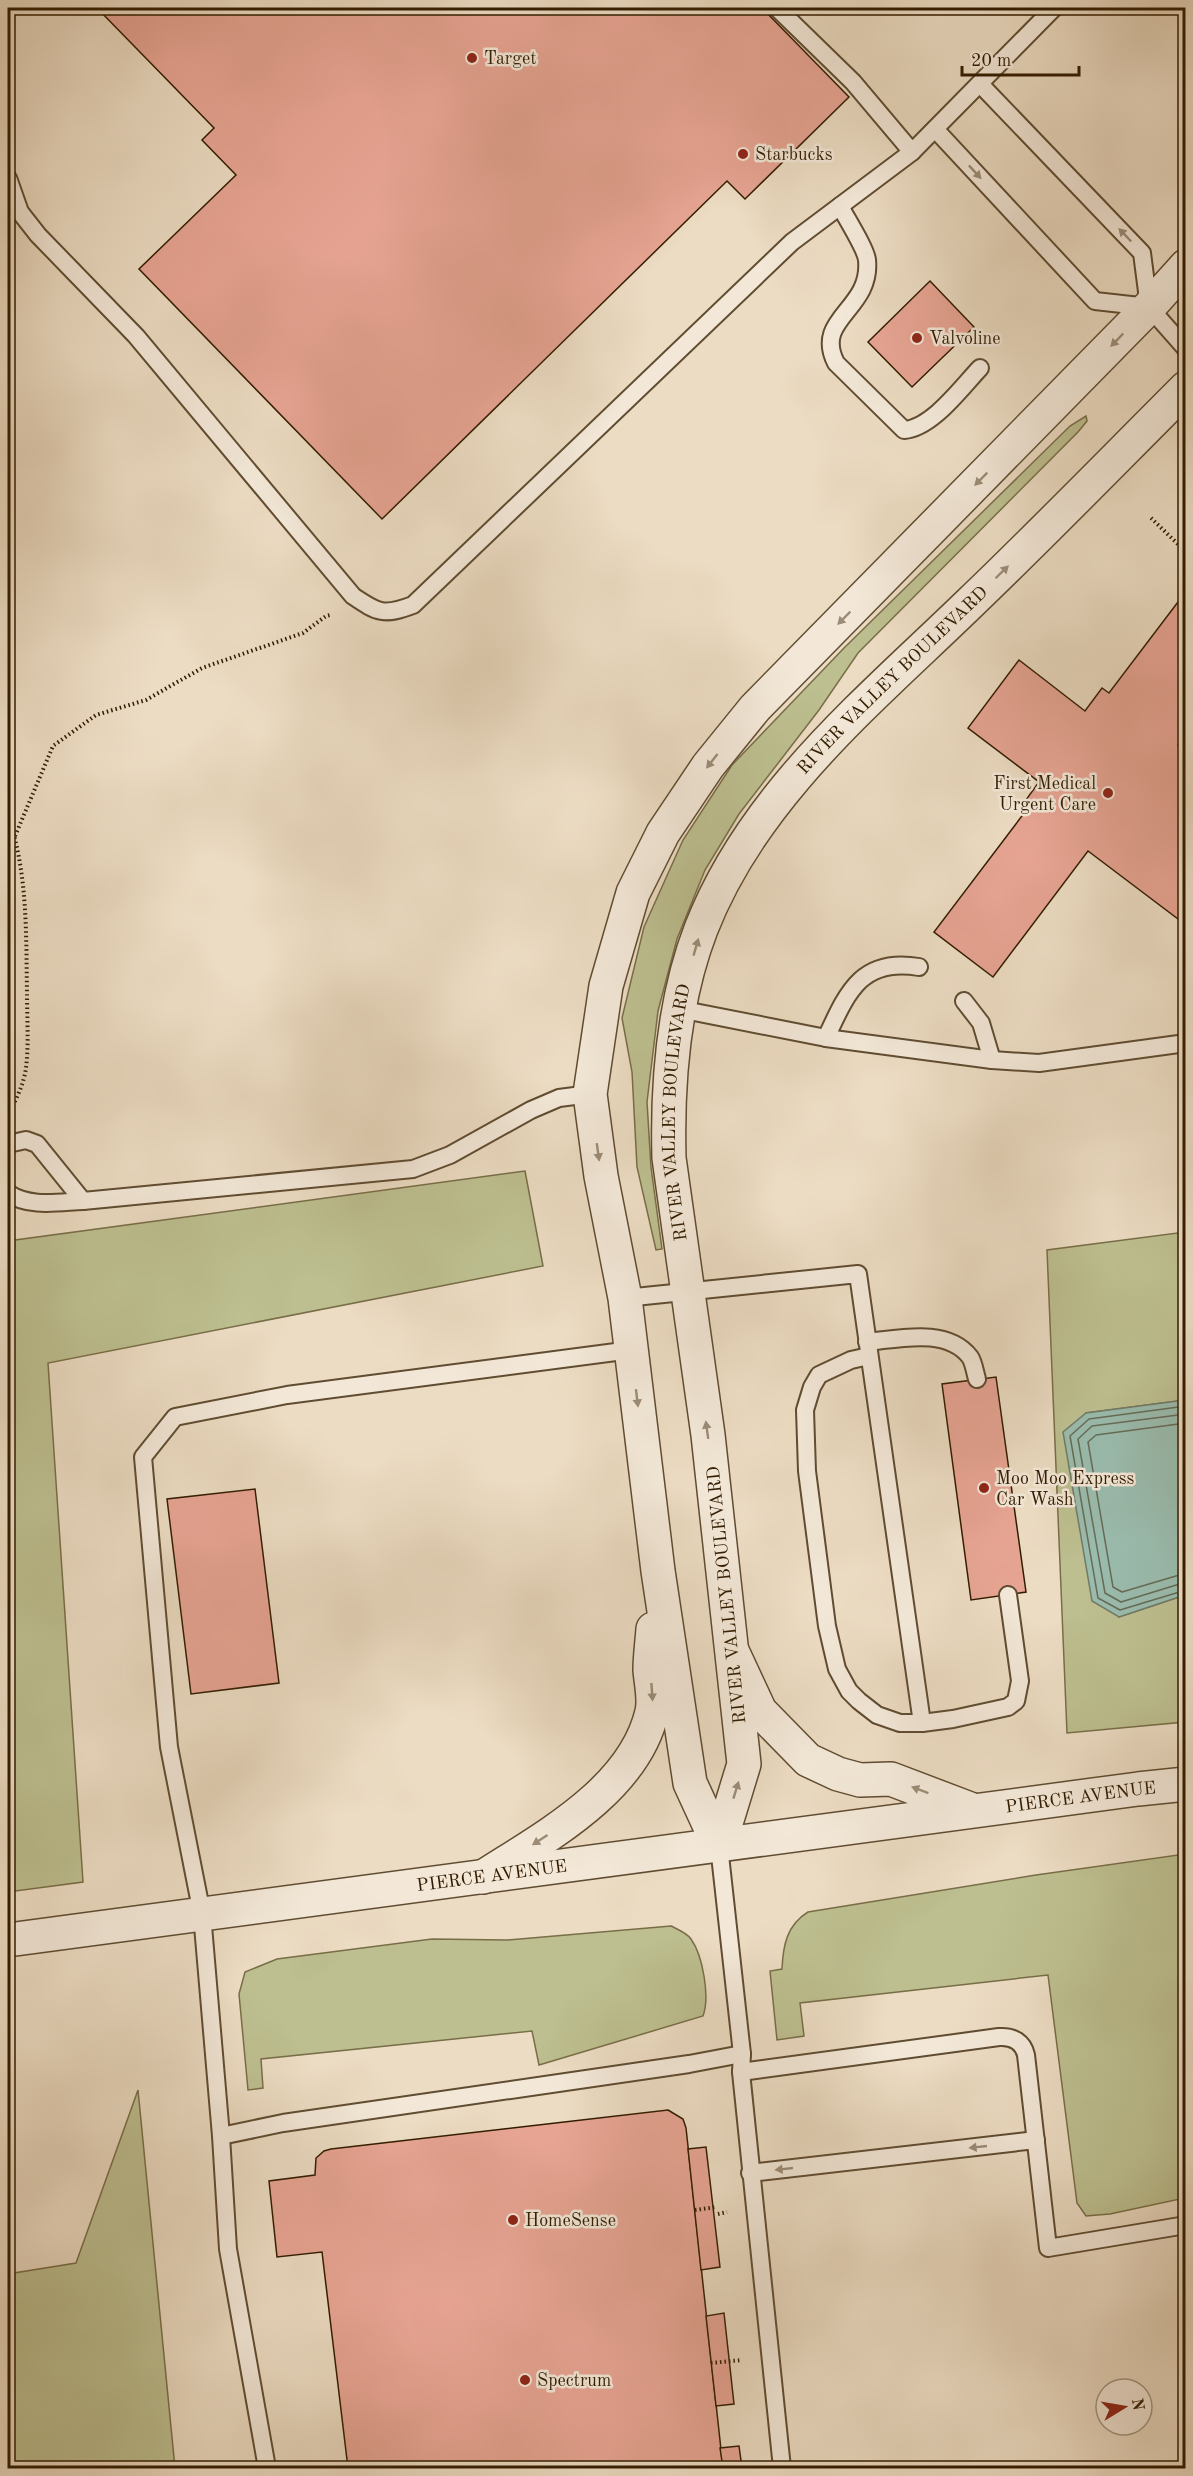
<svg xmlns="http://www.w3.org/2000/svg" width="1193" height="2476" viewBox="0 0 1193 2476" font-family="'Old Standard TT',serif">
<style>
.green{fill:#bdbf90;stroke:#786e48;stroke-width:1.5}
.water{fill:#9abcae;stroke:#707c68;stroke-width:1.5}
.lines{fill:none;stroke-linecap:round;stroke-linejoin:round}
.shore{stroke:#666c57;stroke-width:1.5}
.building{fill:#e7a493;stroke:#321c00;stroke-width:1.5}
.service-casing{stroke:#604c31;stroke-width:20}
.minor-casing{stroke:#604c31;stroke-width:36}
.tertiary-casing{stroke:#604c31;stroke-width:36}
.path{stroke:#321c00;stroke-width:4;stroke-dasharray:1.5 3;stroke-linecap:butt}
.service{stroke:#f3e8d8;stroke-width:16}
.minor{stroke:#f3e8d8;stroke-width:33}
.tertiary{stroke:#f3e8d8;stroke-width:33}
.oneway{fill:#9c8c77}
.poi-dot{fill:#8f2418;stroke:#f3e8d8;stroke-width:2}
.labels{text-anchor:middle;stroke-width:5;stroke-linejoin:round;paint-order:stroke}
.poi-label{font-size:18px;fill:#321c00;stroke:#f3e8d8;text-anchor:start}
.street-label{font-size:18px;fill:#321c00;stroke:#f3e8d8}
</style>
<rect width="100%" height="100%" fill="#ecdcc3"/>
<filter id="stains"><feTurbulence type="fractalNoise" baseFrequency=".00333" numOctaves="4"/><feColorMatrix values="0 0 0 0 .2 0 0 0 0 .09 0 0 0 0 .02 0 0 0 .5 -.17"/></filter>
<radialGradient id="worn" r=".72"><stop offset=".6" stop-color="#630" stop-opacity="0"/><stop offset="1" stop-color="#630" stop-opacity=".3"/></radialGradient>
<g class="green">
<path d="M1086 416 1087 421 1078 432 858 653 819 710 739 814 705 870 677 939 658 1011 647 1102 651 1167 662 1249 656 1250 637 1167 632 1072 622 1018 644 927 683 840 732 765 844 648 1070 426Z"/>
<path d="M525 1171 543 1266 48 1363 83 1882 8 1892V1241Z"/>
<path d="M1185 1232V1400L1086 1413 1119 1617 1185 1595V1722L1067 1733 1047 1250Z"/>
<path d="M1185 1854V2198L1110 2214 1086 2216 1077 2203 1048 1975 800 2003 804 2036 777 2040 770 1971 782 1969C783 1945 787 1925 808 1912L1036 1875Z"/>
<path d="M671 1926C677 1929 687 1933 691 1939 703 1956 710 1997 703 2016L539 2065 532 2031 261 2059 263 2088 248 2090 239 1994 245 1972 277 1959 432 1939 507 1940Z"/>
<path d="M138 2090 175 2468H8V2274L76 2263Z"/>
</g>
<path class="water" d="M1185 1400V1595L1119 1617 1092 1601 1063 1432 1086 1413Z"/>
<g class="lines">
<g class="shore">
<path d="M1186 1406 1089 1419 1070 1436 1098 1598 1120 1610 1186 1590"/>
<path d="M1186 1414 1092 1426 1078 1439 1105 1593 1121 1602 1186 1582"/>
<path d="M1186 1423 1096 1435 1088 1442 1113 1587 1122 1592 1186 1573"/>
</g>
</g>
<g class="building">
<path d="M97 8H762L849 97 745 199 727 181 382 519 139 269 236 175 202 140 214 128Z"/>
<path d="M930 281 974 327 912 387 868 342Z"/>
<path d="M1181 598 1186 601V735L1178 745 1186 750V925L1088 851 993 977 934 932 1028 808 1023 804 1039 782 968 728 1019 660 1085 711 1102 688 1109 693Z"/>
<path d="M996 1377 1026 1592 971 1600 942 1384Z"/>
<path d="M255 1489 279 1683 191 1694 167 1499Z"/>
<path d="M668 2110 683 2119 686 2128 723 2468H348L322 2252 277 2257 269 2181 315 2175 316 2158 324 2151 331 2149Z"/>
<path d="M706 2147 720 2267 701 2270 688 2149Z"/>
<path d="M724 2313 734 2404 716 2406 706 2316Z"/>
<path d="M739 2446 742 2468H723L720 2448Z"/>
</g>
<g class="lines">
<g class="service-casing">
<g id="service">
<path d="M777 8 853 82 912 152 1054 8"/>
<path d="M980 84 1142 253 1149 307 1186 349"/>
<path d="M935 129 1095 301 1149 307"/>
<path d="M8 178 20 212 38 235 136 336 353 596C378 613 384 616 413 605L792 242 912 152"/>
<path d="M840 206C846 218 866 249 867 260 872 310 813 318 836 363L904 430C932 428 961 388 980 368"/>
<path d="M964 1001 981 1023 992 1060"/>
<path d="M679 1009 826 1038 992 1060 1039 1063 1186 1043"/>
<path d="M826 1038C847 993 861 957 919 967"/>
<path d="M8 1144 26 1140 37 1144 83 1201"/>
<path d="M8 1193C29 1208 59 1202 83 1201L413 1169 450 1155 531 1110 559 1098 590 1094"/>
<path d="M625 1298 858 1274 922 1723"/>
<path d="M867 1342C899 1339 947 1327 970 1357 974 1363 975 1373 977 1379"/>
<path d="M869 1356 851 1360 819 1375 812 1387 805 1410 807 1471 827 1626 837 1669 849 1691 859 1701 877 1715 900 1723H922L953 1719 1008 1707 1016 1701 1020 1681 1008 1595"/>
<path d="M719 1846 742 2054 741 2072 782 2468"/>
<path d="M741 2072 999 2037C1013 2036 1023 2042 1026 2055L1048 2248 1186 2225"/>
<path d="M221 2136 283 2123 689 2064 742 2054"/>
<path d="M750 2173 1036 2140"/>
<path d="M267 2468 228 2249 221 2136 202 1914 169 1747 143 1457 175 1417 287 1395 631 1350"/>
</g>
</g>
<g class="minor-casing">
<g id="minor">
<path d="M719 1846 690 1783 658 1571 625 1298 601 1176 590 1094 606 986 633 893 663 833 708 766 755 708 1149 307 1186 266"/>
<path id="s1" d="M719 1846 744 1764 708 1435 669 1158C667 1084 674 999 701 929 753 795 869 701 970 603 1043 533 1114 460 1186 388"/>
<path d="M483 1877C545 1837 634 1790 652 1712 655 1699 651 1683 650 1670 650 1657 652 1643 653 1629"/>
</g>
</g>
<g class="tertiary-casing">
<g id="tertiary">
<path d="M733 1653 760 1711 808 1760 838 1774 860 1780 891 1779 970 1809"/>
<path id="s2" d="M8 1940 1138 1789 1186 1784"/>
</g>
</g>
<g class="path">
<path d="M1151 518 1186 552"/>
<path d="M8 816C28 872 26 936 27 994 27 1018 29 1043 26 1068 24 1083 16 1101 8 1114"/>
<path d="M15 836 53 746 96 715 146 700 202 668 303 633 326 616 330 615"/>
<path d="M695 2210 717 2207"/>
<path d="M718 2214 727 2212"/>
<path d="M711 2363 742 2360"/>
</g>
<use href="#service" class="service"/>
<use href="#minor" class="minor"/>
<use href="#tertiary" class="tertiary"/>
</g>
<defs><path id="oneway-solid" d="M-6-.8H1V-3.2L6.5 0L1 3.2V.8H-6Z" transform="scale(1.5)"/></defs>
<g class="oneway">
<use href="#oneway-solid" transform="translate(975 172) rotate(47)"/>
<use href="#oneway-solid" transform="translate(1125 235) rotate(-134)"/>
<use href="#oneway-solid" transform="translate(1117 340) rotate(134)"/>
<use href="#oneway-solid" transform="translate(981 479) rotate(135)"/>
<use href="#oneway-solid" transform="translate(1002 572) rotate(-44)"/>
<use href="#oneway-solid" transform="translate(844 618) rotate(135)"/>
<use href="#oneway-solid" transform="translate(712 761) rotate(128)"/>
<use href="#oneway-solid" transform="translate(696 947) rotate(-74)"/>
<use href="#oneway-solid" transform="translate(598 1152) rotate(82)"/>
<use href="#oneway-solid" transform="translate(637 1398) rotate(83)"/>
<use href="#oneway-solid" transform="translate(707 1430) rotate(-98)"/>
<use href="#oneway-solid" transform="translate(652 1692) rotate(86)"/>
<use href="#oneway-solid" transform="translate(736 1790) rotate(-73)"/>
<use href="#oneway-solid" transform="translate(920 1790) rotate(-159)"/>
<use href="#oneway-solid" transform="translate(540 1840) rotate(147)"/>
<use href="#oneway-solid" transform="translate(978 2147) rotate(174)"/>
<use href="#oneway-solid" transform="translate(784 2169) rotate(174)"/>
</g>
<g class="poi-dot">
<circle cx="472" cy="58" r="6"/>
<circle cx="743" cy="154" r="6"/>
<circle cx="917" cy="338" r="6"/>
<circle cx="1108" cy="793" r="6"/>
<circle cx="984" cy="1488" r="6"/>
<circle cx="513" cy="2220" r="6"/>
<circle cx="525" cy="2380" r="6"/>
</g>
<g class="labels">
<g class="poi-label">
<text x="484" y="64">Target</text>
<text x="755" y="160">Starbucks</text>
<text x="929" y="344">Valvoline</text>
<text x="1096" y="789" text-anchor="end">First Medical<tspan x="1096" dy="21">Urgent Care</tspan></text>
<text x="996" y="1484">Moo Moo Express<tspan x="996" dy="21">Car Wash</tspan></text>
<text x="525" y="2226">HomeSense</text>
<text x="537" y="2386">Spectrum</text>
</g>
<g class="street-label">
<text dy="6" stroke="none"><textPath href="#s1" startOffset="1246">RIVER VALLEY BOULEVARD</textPath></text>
<text dy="6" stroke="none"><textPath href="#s1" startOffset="742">RIVER VALLEY BOULEVARD</textPath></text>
<text transform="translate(726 1595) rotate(-96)" y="6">RIVER VALLEY BOULEVARD</text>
<text dy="6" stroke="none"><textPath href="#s2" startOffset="1082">PIERCE AVENUE</textPath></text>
<text dy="6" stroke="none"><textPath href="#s2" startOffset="488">PIERCE AVENUE</textPath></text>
</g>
</g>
<rect width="1193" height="2476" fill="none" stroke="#ecdcc3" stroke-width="30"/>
<rect x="9" y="9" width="1175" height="2458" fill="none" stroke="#321c00" stroke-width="3"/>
<rect x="15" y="15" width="1163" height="2446" fill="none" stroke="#321c00" stroke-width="1.5"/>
<g transform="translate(1124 2407) rotate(79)"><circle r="28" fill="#f3e8d8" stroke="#a69682" stroke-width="1.5"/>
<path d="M0-4.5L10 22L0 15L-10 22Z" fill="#8f2418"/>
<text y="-9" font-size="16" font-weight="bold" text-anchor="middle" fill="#321c00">N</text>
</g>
<path d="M962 66v9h117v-9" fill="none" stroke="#321c00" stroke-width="3"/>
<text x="971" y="66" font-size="18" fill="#321c00" stroke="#f3e8d8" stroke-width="4.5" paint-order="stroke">20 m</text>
<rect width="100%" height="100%" filter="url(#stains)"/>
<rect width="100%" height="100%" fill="url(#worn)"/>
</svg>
